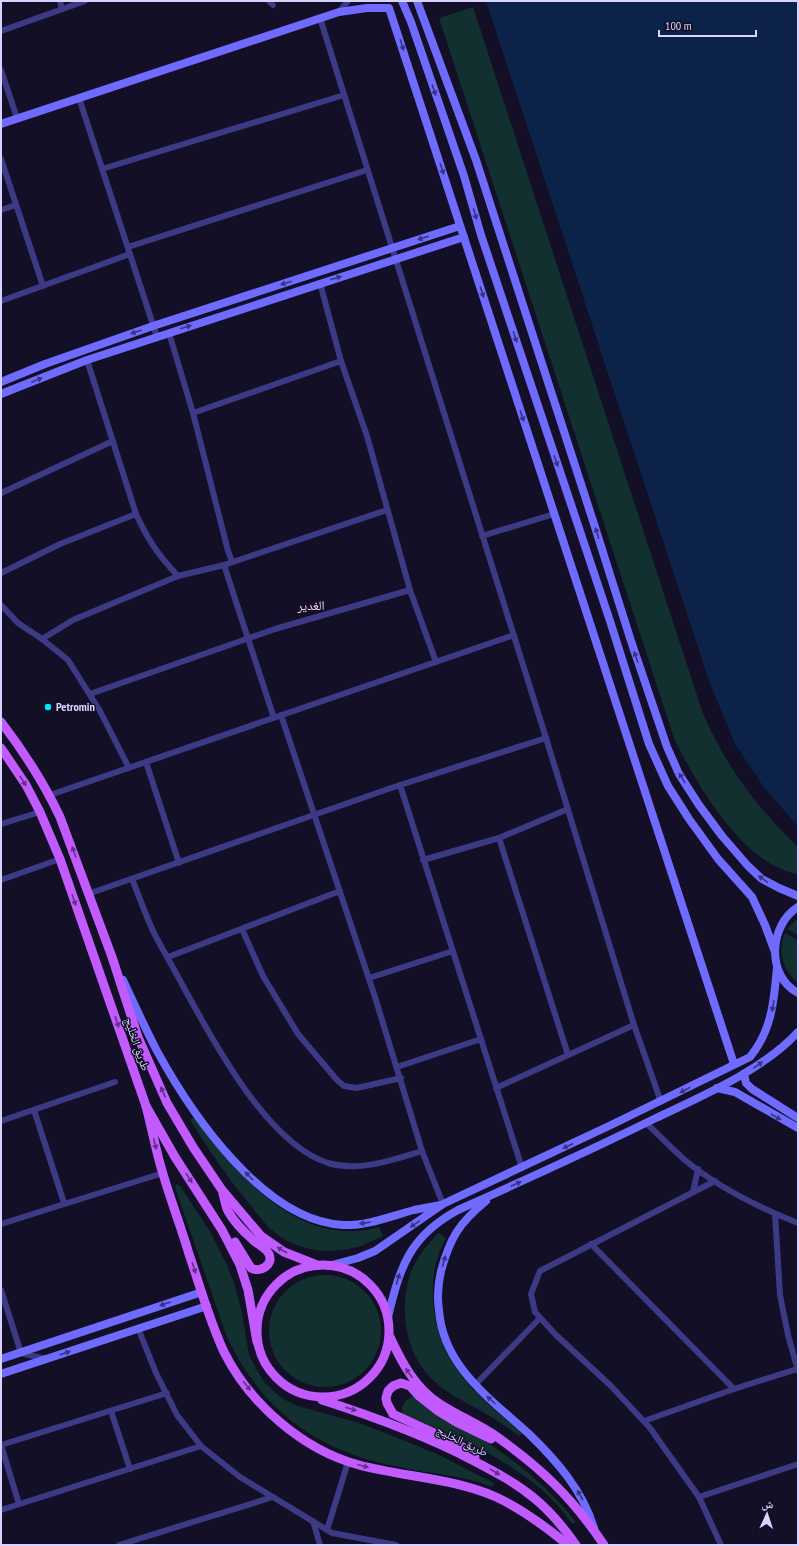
<svg xmlns="http://www.w3.org/2000/svg" width="799" height="1546" viewBox="0 0 799 1546" font-family="'PT Sans Narrow','Noto Naskh Arabic',sans-serif">
<style>
.green{fill:#12302f}
.water{fill:#0c2248}
.lines{fill:none;stroke-linecap:round;stroke-linejoin:round}
.street{stroke:#3d3a85;stroke-width:6}
.secondary{stroke:#6f6bff;stroke-width:8}
.primary{stroke:#c25bff;stroke-width:9}
.oneway{fill:#38347d}
.oneway2{fill:#623188}
.poi-dot{fill:#00e5ff;stroke:#130f26;stroke-width:1.5}
.labels{text-anchor:middle;stroke-width:3;stroke-linejoin:round;paint-order:stroke}
.poi-label{font-size:12px;font-weight:bold;fill:#d9d4ff;stroke:#130f26;text-anchor:start}
.street-label{font-size:12px;fill:#d9d4ff;stroke:#130f26}
.neighbourhood-label{font-size:13px;fill:#ffd6f0;stroke:#130f26}
</style>
<rect width="100%" height="100%" fill="#130f26"/>
<g class="green">
<path d="M473 7 702 711C724 764 757 808 798 847V874C744 866 696 784 674 738L439 18Z"/>
<path d="M798 918V935L787 929Z"/>
<path d="M785 933 798 940V983C783 971 777 951 785 933Z"/>
<path d="M194 1117C236 1174 299 1250 379 1227L383 1236C376 1239 368 1243 361 1246 332 1255 298 1252 274 1232 264 1224 256 1212 248 1202 226 1176 208 1148 190 1120Z"/>
<path d="M176 1184 180 1186 211 1233 227 1265 235 1286 242 1313 249 1355 259 1374 265 1383 276 1393 283 1399 298 1406 359 1423 413 1444 439 1455 492 1482 494 1484 492 1487C463 1475 431 1474 400 1467 319 1452 262 1412 227 1337L175 1188Z"/>
<path d="M439 1233 446 1239C436 1255 432 1276 433 1295 434 1361 475 1394 522 1433L519 1436C508 1428 498 1420 486 1414 469 1403 450 1396 435 1382 405 1356 398 1308 411 1272 417 1257 427 1244 439 1233Z"/>
<circle cx="325" cy="1331" r="56"/>
<path d="M414 1396C476 1435 530 1464 576 1522L572 1524C537 1470 461 1438 403 1414 400 1406 406 1398 414 1396Z"/>
</g>
<path class="water" d="M486 1H798V826L765 789 735 744 709 681Z"/>
<g class="lines">
<g class="street">
<path d="M60 1 62 9"/>
<path d="M269 1 273 5"/>
<path d="M339 12 348 1"/>
<path d="M320 18 546 738 634 1025 661 1102"/>
<path d="M1 31 85 1"/>
<path d="M1 70 17 118"/>
<path d="M79 98 157 337"/>
<path d="M1 159 43 286"/>
<path d="M102 169 344 95"/>
<path d="M1 210 16 205"/>
<path d="M128 247 367 170"/>
<path d="M320 283 341 361 367 436 410 590 436 662"/>
<path d="M1 301 130 254"/>
<path d="M169 333 193 413 228 551 232 561"/>
<path d="M87 360 136 514C148 540 158 555 178 576"/>
<path d="M193 413 341 361"/>
<path d="M1 493 113 441"/>
<path d="M482 536 554 514"/>
<path d="M224 565 274 718"/>
<path d="M1 573 60 544 136 514"/>
<path d="M1 605 18 623 42 639 68 660 100 711 129 768"/>
<path d="M42 639 73 620 178 576 224 565 387 510"/>
<path d="M90 694 275 629 410 590"/>
<path d="M281 715 375 997 422 1151 443 1204"/>
<path d="M146 762 179 863"/>
<path d="M400 785 522 1168"/>
<path d="M50 795 514 635"/>
<path d="M1 824 40 812"/>
<path d="M499 838 568 809"/>
<path d="M423 860 499 838 568 1055"/>
<path d="M132 879C140 898 146 917 155 935 164 952 174 969 183 986 212 1039 267 1144 328 1163 360 1172 392 1160 422 1151"/>
<path d="M1 880 60 859"/>
<path d="M88 894 391 788 546 738"/>
<path d="M242 929 263 976 298 1034 337 1080 344 1086 357 1088 401 1078"/>
<path d="M168 957 340 891"/>
<path d="M369 978 453 951"/>
<path d="M397 1067 481 1039"/>
<path d="M496 1088 634 1025"/>
<path d="M34 1110 64 1203"/>
<path d="M1 1121 115 1082"/>
<path d="M646 1123C659 1135 672 1149 686 1161 718 1187 760 1208 798 1223"/>
<path d="M715 1181 540 1271 531 1294 535 1312 555 1334 611 1386 650 1428 699 1497 721 1545"/>
<path d="M693 1192 698 1169"/>
<path d="M775 1214 780 1295 788 1335 798 1371"/>
<path d="M1 1224 163 1173"/>
<path d="M591 1244 734 1389"/>
<path d="M1 1290 21 1353 46 1359"/>
<path d="M138 1328 156 1373 177 1415 201 1446 240 1477 332 1533 396 1545"/>
<path d="M475 1385 540 1318"/>
<path d="M111 1411 130 1469"/>
<path d="M644 1421 734 1389 797 1369"/>
<path d="M1 1445 167 1393"/>
<path d="M1 1445 19 1504"/>
<path d="M699 1497 798 1464"/>
<path d="M1 1510 201 1446"/>
<path d="M313 1521 320 1545"/>
<path d="M327 1530 348 1462"/>
<path d="M119 1545 273 1497"/>
</g>
<g class="secondary">
<path d="M402 1 411 22 464 176 481 235 610 621 649 744 668 786 689 819 718 859 752 897 765 925 775 952"/>
<path d="M417 1 476 160 594 524 631 641 667 747 679 774 699 805 722 836 748 866 762 879 779 888 798 896"/>
<path d="M1 124 339 12 367 8H389L734 1064"/>
<path d="M1 382 45 364 153 326 460 226"/>
<path d="M1 394 87 360 464 237"/>
<path d="M798 907C769 925 766 976 798 993"/>
<path d="M123 980C134 1004 145 1028 157 1051 192 1115 264 1221 343 1225 367 1226 391 1216 414 1210 423 1208 432 1207 441 1205"/>
<path d="M744 1074 746 1083 752 1089 798 1118"/>
<path d="M717 1088 735 1092 798 1128"/>
<path d="M486 1201C459 1223 450 1238 441 1271 438 1284 437 1297 439 1310 443 1367 491 1399 529 1434 557 1461 583 1491 594 1528"/>
<path d="M332 1265 358 1258 375 1251 443 1204 611 1125 750 1057C772 1030 774 1001 777 967"/>
<path d="M388 1317C400 1266 410 1236 458 1210 525 1180 591 1150 656 1118 700 1097 765 1069 798 1032"/>
<path d="M1 1359 202 1292"/>
<path d="M1 1374 207 1306"/>
</g>
<g class="primary">
<path d="M1 722C24 752 44 783 60 817L112 957 138 1037 167 1103 193 1147 222 1190 261 1236 284 1252 317 1265"/>
<path d="M1 748 26 785 40 812 60 859 146 1106 175 1157 222 1230 240 1265 248 1290 257 1342"/>
<path d="M146 1106C152 1129 156 1152 163 1174 171 1201 181 1227 189 1254 200 1286 209 1320 224 1352 250 1404 303 1450 359 1465 404 1477 453 1478 496 1497 522 1509 545 1526 568 1545"/>
<path d="M223 1194C225 1199 225 1206 228 1211 234 1222 244 1232 253 1240 257 1244 266 1248 269 1254 274 1265 260 1273 251 1268L235 1242"/>
<circle cx="323" cy="1331" r="66"/>
<path d="M390 1337C402 1363 415 1388 440 1404 457 1415 476 1423 493 1434 540 1467 572 1497 604 1545"/>
<path d="M322 1400C375 1417 425 1435 474 1461 495 1472 516 1483 534 1498 550 1511 564 1528 576 1545"/>
<path d="M475 1457 471 1452 454 1442 393 1414 387 1403 386 1398 388 1391 393 1386 401 1383 410 1386 419 1396 438 1411 456 1422 491 1439"/>
</g>
</g>
<defs><path id="oneway-solid" d="M-6-.8H1V-3.2L6.5 0L1 3.2V.8H-6Z"/></defs>
<g class="oneway">
<use href="#oneway-solid" transform="translate(402 45) rotate(72)"/>
<use href="#oneway-solid" transform="translate(434 90) rotate(71)"/>
<use href="#oneway-solid" transform="translate(442 169) rotate(72)"/>
<use href="#oneway-solid" transform="translate(475 214) rotate(74)"/>
<use href="#oneway-solid" transform="translate(423 238) rotate(162)"/>
<use href="#oneway-solid" transform="translate(336 278) rotate(-17)"/>
<use href="#oneway-solid" transform="translate(286 283) rotate(162)"/>
<use href="#oneway-solid" transform="translate(482 292) rotate(72)"/>
<use href="#oneway-solid" transform="translate(186 327) rotate(-18)"/>
<use href="#oneway-solid" transform="translate(136 332) rotate(161)"/>
<use href="#oneway-solid" transform="translate(515 337) rotate(72)"/>
<use href="#oneway-solid" transform="translate(37 380) rotate(-22)"/>
<use href="#oneway-solid" transform="translate(522 416) rotate(72)"/>
<use href="#oneway-solid" transform="translate(556 461) rotate(71)"/>
<use href="#oneway-solid" transform="translate(597 533) rotate(-107)"/>
<use href="#oneway-solid" transform="translate(636 657) rotate(-109)"/>
<use href="#oneway-solid" transform="translate(682 778) rotate(-121)"/>
<use href="#oneway-solid" transform="translate(763 879) rotate(-144)"/>
<use href="#oneway-solid" transform="translate(773 1006) rotate(100)"/>
<use href="#oneway-solid" transform="translate(758 1065) rotate(-35)"/>
<use href="#oneway-solid" transform="translate(685 1090) rotate(153)"/>
<use href="#oneway-solid" transform="translate(776 1117) rotate(30)"/>
<use href="#oneway-solid" transform="translate(568 1146) rotate(155)"/>
<use href="#oneway-solid" transform="translate(249 1176) rotate(-134)"/>
<use href="#oneway-solid" transform="translate(516 1184) rotate(-25)"/>
<use href="#oneway-solid" transform="translate(365 1223) rotate(171)"/>
<use href="#oneway-solid" transform="translate(415 1224) rotate(145)"/>
<use href="#oneway-solid" transform="translate(444 1261) rotate(-75)"/>
<use href="#oneway-solid" transform="translate(398 1279) rotate(-73)"/>
<use href="#oneway-solid" transform="translate(165 1304) rotate(161)"/>
<use href="#oneway-solid" transform="translate(65 1353) rotate(-19)"/>
<use href="#oneway-solid" transform="translate(491 1400) rotate(-138)"/>
<use href="#oneway-solid" transform="translate(580 1495) rotate(-119)"/>
</g>
<g class="oneway2">
<use href="#oneway-solid" transform="translate(23 781) rotate(58)"/>
<use href="#oneway-solid" transform="translate(74 852) rotate(-109)"/>
<use href="#oneway-solid" transform="translate(74 900) rotate(71)"/>
<use href="#oneway-solid" transform="translate(117 1022) rotate(71)"/>
<use href="#oneway-solid" transform="translate(163 1092) rotate(-114)"/>
<use href="#oneway-solid" transform="translate(155 1144) rotate(76)"/>
<use href="#oneway-solid" transform="translate(189 1178) rotate(57)"/>
<use href="#oneway-solid" transform="translate(282 1250) rotate(-150)"/>
<use href="#oneway-solid" transform="translate(194 1268) rotate(72)"/>
<use href="#oneway-solid" transform="translate(409 1373) rotate(-126)"/>
<use href="#oneway-solid" transform="translate(247 1386) rotate(52)"/>
<use href="#oneway-solid" transform="translate(351 1409) rotate(18)"/>
<use href="#oneway-solid" transform="translate(363 1466) rotate(15)"/>
<use href="#oneway-solid" transform="translate(495 1472) rotate(31)"/>
</g>
<circle class="poi-dot" cx="48" cy="707" r="4"/>
<g class="labels">
<g class="poi-label">
<text x="56" y="711">Petromin</text>
</g>
<g class="street-label">
<text transform="translate(137 1044) rotate(71)" y="4">طريق الخليج</text>
<text transform="translate(462 1441) rotate(26)" y="4">طريق الخليج</text>
</g>
<g class="neighbourhood-label">
<text x="311" y="610">الغدير</text>
</g>
</g>
<rect width="799" height="1546" fill="none" stroke="#d9d4ff" stroke-width="4"/>
<g transform="translate(767 1514) rotate(3)" stroke="#130f26" stroke-width="3" paint-order="stroke">
<path d="M0-3L7 15L0 10L-7 15Z" fill="#d9d4ff"/>
<text y="-6" font-size="11" font-weight="bold" text-anchor="middle" fill="#d9d4ff">ش</text>
</g>
<path d="M659 30v6h97v-6" fill="none" stroke="#d9d4ff" stroke-width="2"/>
<text x="665" y="30" font-size="12" fill="#d9d4ff" stroke="#130f26" stroke-width="3" paint-order="stroke">100 m</text>
</svg>
